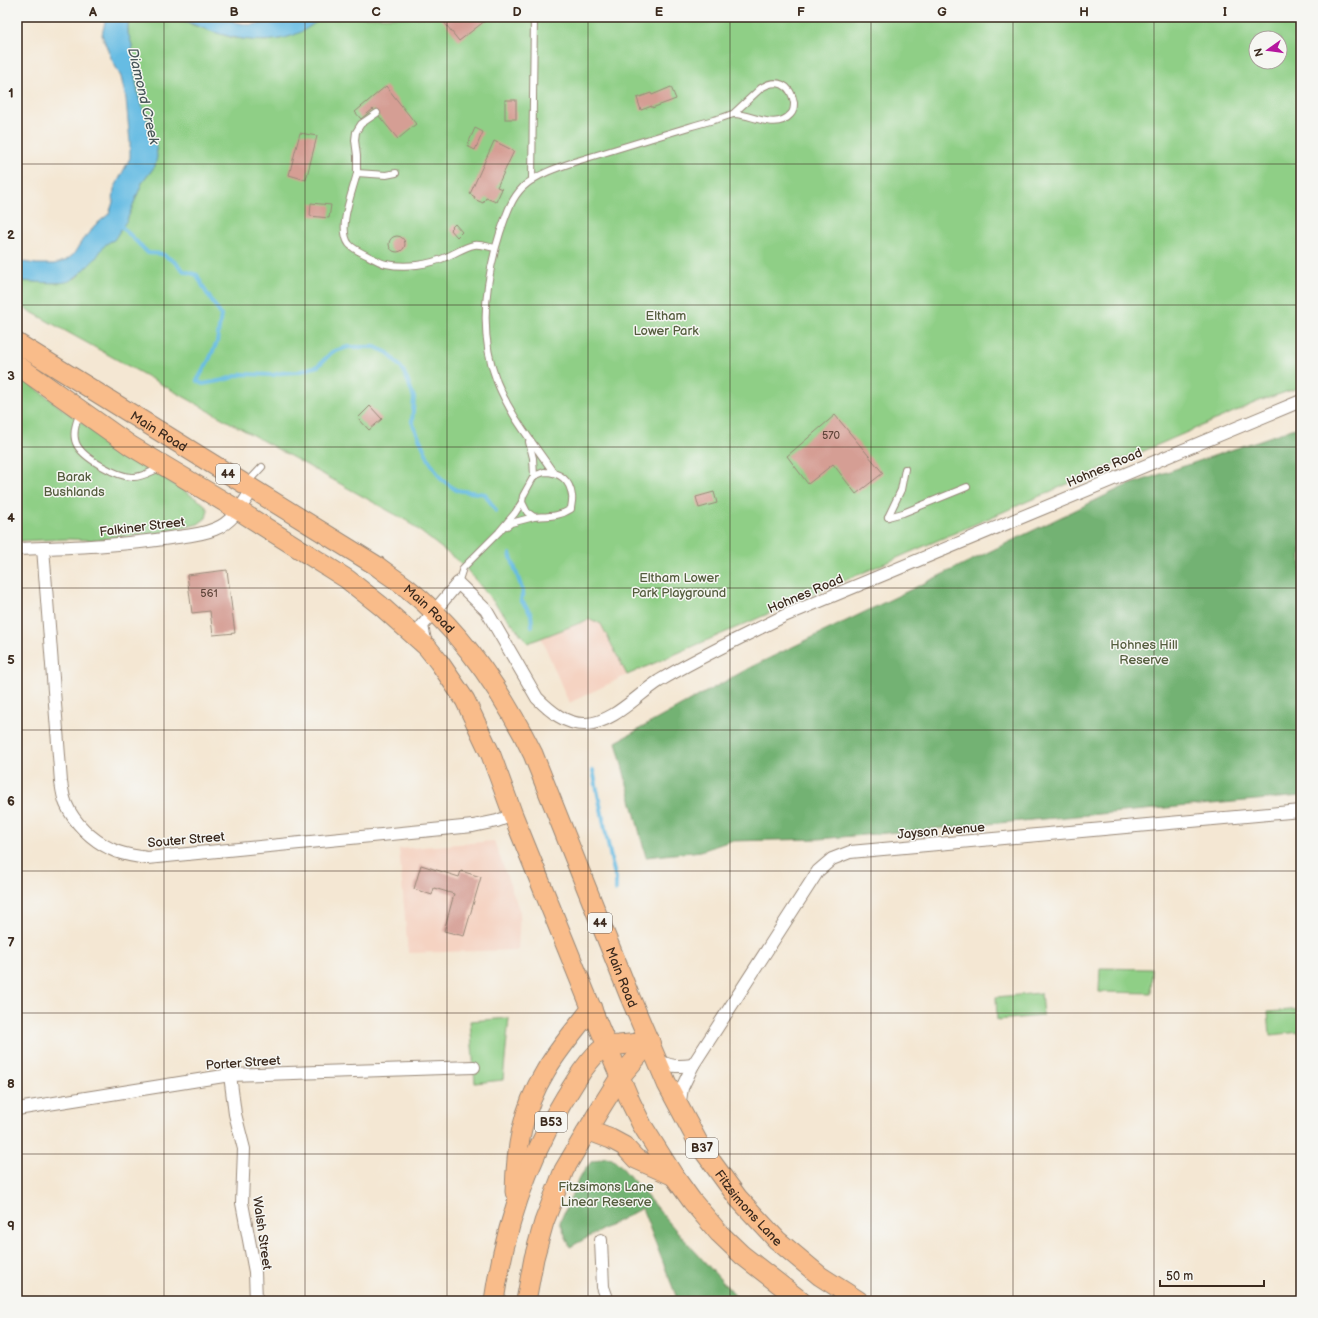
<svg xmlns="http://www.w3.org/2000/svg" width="1318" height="1318" viewBox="0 0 1318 1318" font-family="'Balsamiq Sans',sans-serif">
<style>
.built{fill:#f5d3c2}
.green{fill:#8fcf86;stroke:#657c52;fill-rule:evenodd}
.forest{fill:#73b273;stroke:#576e48}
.water{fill:#66bce3;stroke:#507380}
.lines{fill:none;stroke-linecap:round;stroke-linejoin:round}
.stream{stroke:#66bce3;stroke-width:4}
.building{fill:#d59e94}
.service-casing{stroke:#988878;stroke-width:8}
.minor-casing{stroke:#988878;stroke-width:14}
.primary-casing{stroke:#988878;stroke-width:21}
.service{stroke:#fff;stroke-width:6}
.minor{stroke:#fff;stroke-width:12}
.primary{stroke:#f9bc8a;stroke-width:19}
.grid{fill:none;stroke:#3b2a1e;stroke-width:1;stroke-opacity:0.55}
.labels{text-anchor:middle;stroke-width:3;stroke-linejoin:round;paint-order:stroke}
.number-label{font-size:11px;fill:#62473c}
.shield{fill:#f6f6f2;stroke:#73675e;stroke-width:1}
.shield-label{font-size:12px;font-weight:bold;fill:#3b2a1e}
.park-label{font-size:13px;fill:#545c3d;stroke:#f6f6f2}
.street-label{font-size:13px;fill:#3b2a1e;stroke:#f6f6f2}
.water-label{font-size:14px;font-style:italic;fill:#485659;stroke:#f6f6f2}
.neatline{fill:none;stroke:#3b2a1e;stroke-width:1.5}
.grid-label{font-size:13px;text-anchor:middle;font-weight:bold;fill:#3b2a1e}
</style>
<rect width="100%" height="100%" fill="#f6f6f2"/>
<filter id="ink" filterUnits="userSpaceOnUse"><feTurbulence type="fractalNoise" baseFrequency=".025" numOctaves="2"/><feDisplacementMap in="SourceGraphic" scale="8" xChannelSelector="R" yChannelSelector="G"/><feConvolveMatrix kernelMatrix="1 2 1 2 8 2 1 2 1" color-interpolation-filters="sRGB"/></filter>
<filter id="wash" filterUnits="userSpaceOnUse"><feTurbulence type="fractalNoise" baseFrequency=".012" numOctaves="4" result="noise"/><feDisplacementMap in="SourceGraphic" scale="16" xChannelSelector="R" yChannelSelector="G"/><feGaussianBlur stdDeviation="0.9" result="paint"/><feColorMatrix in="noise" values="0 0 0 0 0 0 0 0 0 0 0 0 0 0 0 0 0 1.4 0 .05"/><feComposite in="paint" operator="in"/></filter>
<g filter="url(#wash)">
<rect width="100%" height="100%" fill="#f4e7d3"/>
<g class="built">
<path d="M590 619 601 624 627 675 569 703 541 637Z"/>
<path d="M494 841 520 912 518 950 408 953 399 849Z"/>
</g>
<g class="green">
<path d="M130 17H175L190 24 233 38 266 41 312 24 324 17H1300L1301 25V387L1259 401 627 675 601 624 590 619 528 643 463 565 407 521 17 304V281L59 283 76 278 95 259 102 248 127 220 142 183 155 166 156 144 139 98 135 77 132 45 128 33V24ZM1256 38H1280V62H1256Z"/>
<path d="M17 373 60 407 115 446 203 503 208 510 206 518 198 524 175 530 149 535 92 540 67 539 17 541Z"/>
<path d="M1100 968 1152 969 1151 993 1099 992Z"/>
<path d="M1041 993 1043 1016 997 1020 996 997Z"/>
<path d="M1301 1009V1032L1270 1035 1268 1012Z"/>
<path d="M509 1018 503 1080 475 1083 470 1021Z"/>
</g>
<g class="forest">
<path d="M1301 426V796L819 839 730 841 701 851 646 857 616 742 751 667 1123 487Z"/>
<path d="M605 1157 612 1158 619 1164 674 1228 740 1301H678L642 1208 570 1247 560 1222 579 1178 591 1162Z"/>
</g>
<g class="water">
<path d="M106 17H130L128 24V33L132 45 135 77 139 98 156 144 157 157 155 166 142 183 127 220 114 240C102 244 102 251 95 259 90 264 75 279 69 281 61 285 28 281 17 281V261L36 264H54L65 261 73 255 83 239 89 234 94 226 109 214 113 202 114 189 130 158V142L126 99 121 77 111 58 102 35Z"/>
<path d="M175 17H227L235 22 249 25 283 21 295 17H324C316 22 308 28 301 32 261 52 212 33 175 17Z"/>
</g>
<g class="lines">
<g class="stream">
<path d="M119 224 148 253 162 254 175 262 184 271 197 275 206 292 221 315 217 342 209 360 197 381 203 384 224 380 242 374 273 375 281 373 298 372 318 366 332 352 348 347H375L388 353 403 370 409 384 414 398 412 422 429 460 441 479 456 490 485 494 496 511"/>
<path d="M510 554 523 592 521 600 531 614 532 626"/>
<path d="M593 770 612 863 616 879V890"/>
</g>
</g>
<g id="blocks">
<g class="building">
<path d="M440 17H490L459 41Z"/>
<path d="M386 86 416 124 398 139 373 109 361 119 355 112Z"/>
<path d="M671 87 676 99 652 108V106L641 110 637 98 651 93 652 95Z"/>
<rect x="505" y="100" width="11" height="19"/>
<path d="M475 128 483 132 475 150 467 146Z"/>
<path d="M300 133 317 136 306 180 289 175Z"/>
<path d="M494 141 514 151 497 187 502 189 496 202 486 198 483 203 474 199 475 197 470 194Z"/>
<path d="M311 203 331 205 329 218 310 216Z"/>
<path d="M455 224 462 232 457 237 450 229Z"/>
<circle cx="397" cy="244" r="8"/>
<path d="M370 406 382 419 369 430 358 418Z"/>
<path d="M835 415 883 473 856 494 833 464 808 484 787 456Z"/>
<path d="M714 492 717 503 699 508 696 497Z"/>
<path d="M227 570 235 633 213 635 210 611 192 613 187 575Z"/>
<path d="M421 865 459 877 461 871 481 877 464 936 444 931 454 894 434 888 432 895 414 889Z"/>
</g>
</g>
</g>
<g filter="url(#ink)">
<use href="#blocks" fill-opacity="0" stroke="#988878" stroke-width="1"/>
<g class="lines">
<g class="service-casing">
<g id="service">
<path d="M357 173V156L355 140 356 132 361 124 377 113"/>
<path d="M396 173 386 175 357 173C353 191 337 228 349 244 354 250 363 253 370 257 375 259 380 263 386 264 405 268 429 265 446 257 456 253 464 247 474 245 481 244 489 247 495 248"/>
<path d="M532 180 534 17"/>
<path d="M80 413C76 422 72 433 76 443 82 458 119 478 134 477 143 477 152 471 160 468"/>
<path d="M529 442 533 458 534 476"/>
<path d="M544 472C560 472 570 480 572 496 573 500 571 505 571 509 559 517 548 516 534 517L527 512 522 502 523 496 534 476Z"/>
<path d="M553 472C532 441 511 417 497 382 478 333 485 281 500 233 506 216 510 200 523 187 537 174 559 167 577 161 614 150 652 138 689 127 699 124 710 121 721 118 725 117 729 115 733 114 751 113 775 132 791 114 794 111 794 107 794 103 791 84 777 78 761 88L733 114"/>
<path d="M247 483 262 467"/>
<path d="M888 517 903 513 967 487"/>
<path d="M888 517 901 490 905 469"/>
<path d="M507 526 511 523 534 517"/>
<path d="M458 583 463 568 499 532 515 513 522 502"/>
</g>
</g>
<g class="minor-casing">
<g id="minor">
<path d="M43 548 61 782C62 789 63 797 66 804 74 823 92 840 111 849 122 855 135 856 147 858L473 826 497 821 513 815"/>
<path d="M17 549C68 547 119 546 170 538 185 536 201 535 215 529 233 522 242 505 252 490"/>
<path d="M426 645 422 626 458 583 486 610 537 698C550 711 566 725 586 724 613 723 637 695 659 681 699 657 742 637 784 616L1301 401"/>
<path d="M656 1059C670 1067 677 1067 693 1065"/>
<path d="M230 1075 235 1114 244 1149 242 1203 255 1272 256 1301"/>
<path d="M679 1107 682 1088 693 1065 818 871 832 859 850 852 1301 811"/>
<path d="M17 1109 230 1075 474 1067"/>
<path d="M601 1240 603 1287 608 1301"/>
</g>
</g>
<g class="primary-casing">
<g id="primary">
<path id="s1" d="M17 343 377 566C387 574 397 580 407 588 463 632 502 691 533 754L630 997 667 1084 700 1146 738 1198 777 1240 820 1276 859 1301"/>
<path d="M17 365 131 446 238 510 347 579 381 606 427 647 439 662 465 700 491 755 513 815 597 1022 631 1103 642 1125 674 1176 692 1201 719 1233 742 1255 801 1301"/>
<path d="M587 1130 611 1139 624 1146 636 1159 674 1176"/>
<path d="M515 1192C516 1148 522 1110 545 1072 558 1049 576 1029 592 1008"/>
<path d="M494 1301C505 1224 532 1148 575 1082 581 1072 596 1050 607 1046 611 1045 616 1045 619 1045 629 1044 640 1043 650 1042"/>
<path d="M526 1301 534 1258 544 1222 564 1170 600 1109 620 1077 650 1042"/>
</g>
</g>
<use href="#service" class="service"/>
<use href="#minor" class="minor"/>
<use href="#primary" class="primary"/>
</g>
</g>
<path class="grid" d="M164 17V1301M305 17V1301M447 17V1301M588 17V1301M730 17V1301M871 17V1301M1013 17V1301M1154 17V1301M17 164H1301M17 305H1301M17 447H1301M17 588H1301M17 730H1301M17 871H1301M17 1013H1301M17 1154H1301"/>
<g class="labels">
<g class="number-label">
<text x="831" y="439">570</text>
<text x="209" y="597">561</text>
</g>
<g class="shield">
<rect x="216" y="464" width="24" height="20" rx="3"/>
<rect x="588" y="913" width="24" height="20" rx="3"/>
<rect x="535" y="1112" width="32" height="20" rx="3"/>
<rect x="686" y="1138" width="32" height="20" rx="3"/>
</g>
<g class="shield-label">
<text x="228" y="478">44</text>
<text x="600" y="927">44</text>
<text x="551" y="1126">B53</text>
<text x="702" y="1152">B37</text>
</g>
<g class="park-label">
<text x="666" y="320">Eltham<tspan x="666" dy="15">Lower Park</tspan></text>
<text x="74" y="481">Barak<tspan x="74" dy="15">Bushlands</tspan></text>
<text x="679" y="582">Eltham Lower<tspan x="679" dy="15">Park Playground</tspan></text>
<text x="1144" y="649">Hohnes Hill<tspan x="1144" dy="15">Reserve</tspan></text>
<text x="606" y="1191">Fitzsimons Lane<tspan x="606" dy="15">Linear Reserve</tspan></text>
</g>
<g class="street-label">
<text dy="5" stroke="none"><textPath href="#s1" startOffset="167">Main Road</textPath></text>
<text transform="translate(1104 467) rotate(-23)" y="5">Hohnes Road</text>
<text transform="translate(142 526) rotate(-7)" y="5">Falkiner Street</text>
<text transform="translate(805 593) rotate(-23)" y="5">Hohnes Road</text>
<text dy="5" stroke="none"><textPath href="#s1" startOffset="491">Main Road</textPath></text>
<text transform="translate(941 830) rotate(-5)" y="5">Jayson Avenue</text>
<text transform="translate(186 839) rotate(-5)" y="5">Souter Street</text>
<text dy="5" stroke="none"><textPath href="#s1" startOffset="911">Main Road</textPath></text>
<text transform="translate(243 1062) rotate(-4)" y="5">Porter Street</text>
<text dy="5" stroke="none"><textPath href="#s1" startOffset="1176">Fitzsimons Lane</textPath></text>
<text transform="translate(263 1233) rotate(82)" y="5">Walsh Street</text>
</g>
<g class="water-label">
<text transform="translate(144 96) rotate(77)" y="5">Diamond Creek</text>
</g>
</g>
<rect width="1318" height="1318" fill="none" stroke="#f6f6f2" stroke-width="44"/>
<g transform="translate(1268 50) rotate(256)"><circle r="19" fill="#f6f6f2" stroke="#aba49d"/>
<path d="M0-3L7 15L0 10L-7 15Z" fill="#b5179e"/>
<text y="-6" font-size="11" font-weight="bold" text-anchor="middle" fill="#3b2a1e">N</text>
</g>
<path d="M1160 1280v6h104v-6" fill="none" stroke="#3b2a1e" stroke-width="2"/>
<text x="1166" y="1280" font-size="12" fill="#3b2a1e" stroke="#f6f6f2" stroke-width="3" paint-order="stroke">50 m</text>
<rect x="22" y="22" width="1274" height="1274" class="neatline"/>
<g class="grid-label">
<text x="93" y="16">A</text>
<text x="234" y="16">B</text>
<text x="376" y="16">C</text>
<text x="517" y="16">D</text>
<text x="659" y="16">E</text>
<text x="801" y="16">F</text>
<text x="942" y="16">G</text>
<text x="1084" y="16">H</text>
<text x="1225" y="16">I</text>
<text x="11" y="97">1</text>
<text x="11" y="239">2</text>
<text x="11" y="380">3</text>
<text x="11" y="522">4</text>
<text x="11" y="664">5</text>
<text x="11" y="805">6</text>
<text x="11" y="947">7</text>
<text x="11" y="1088">8</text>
<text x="11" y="1230">9</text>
</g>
</svg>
